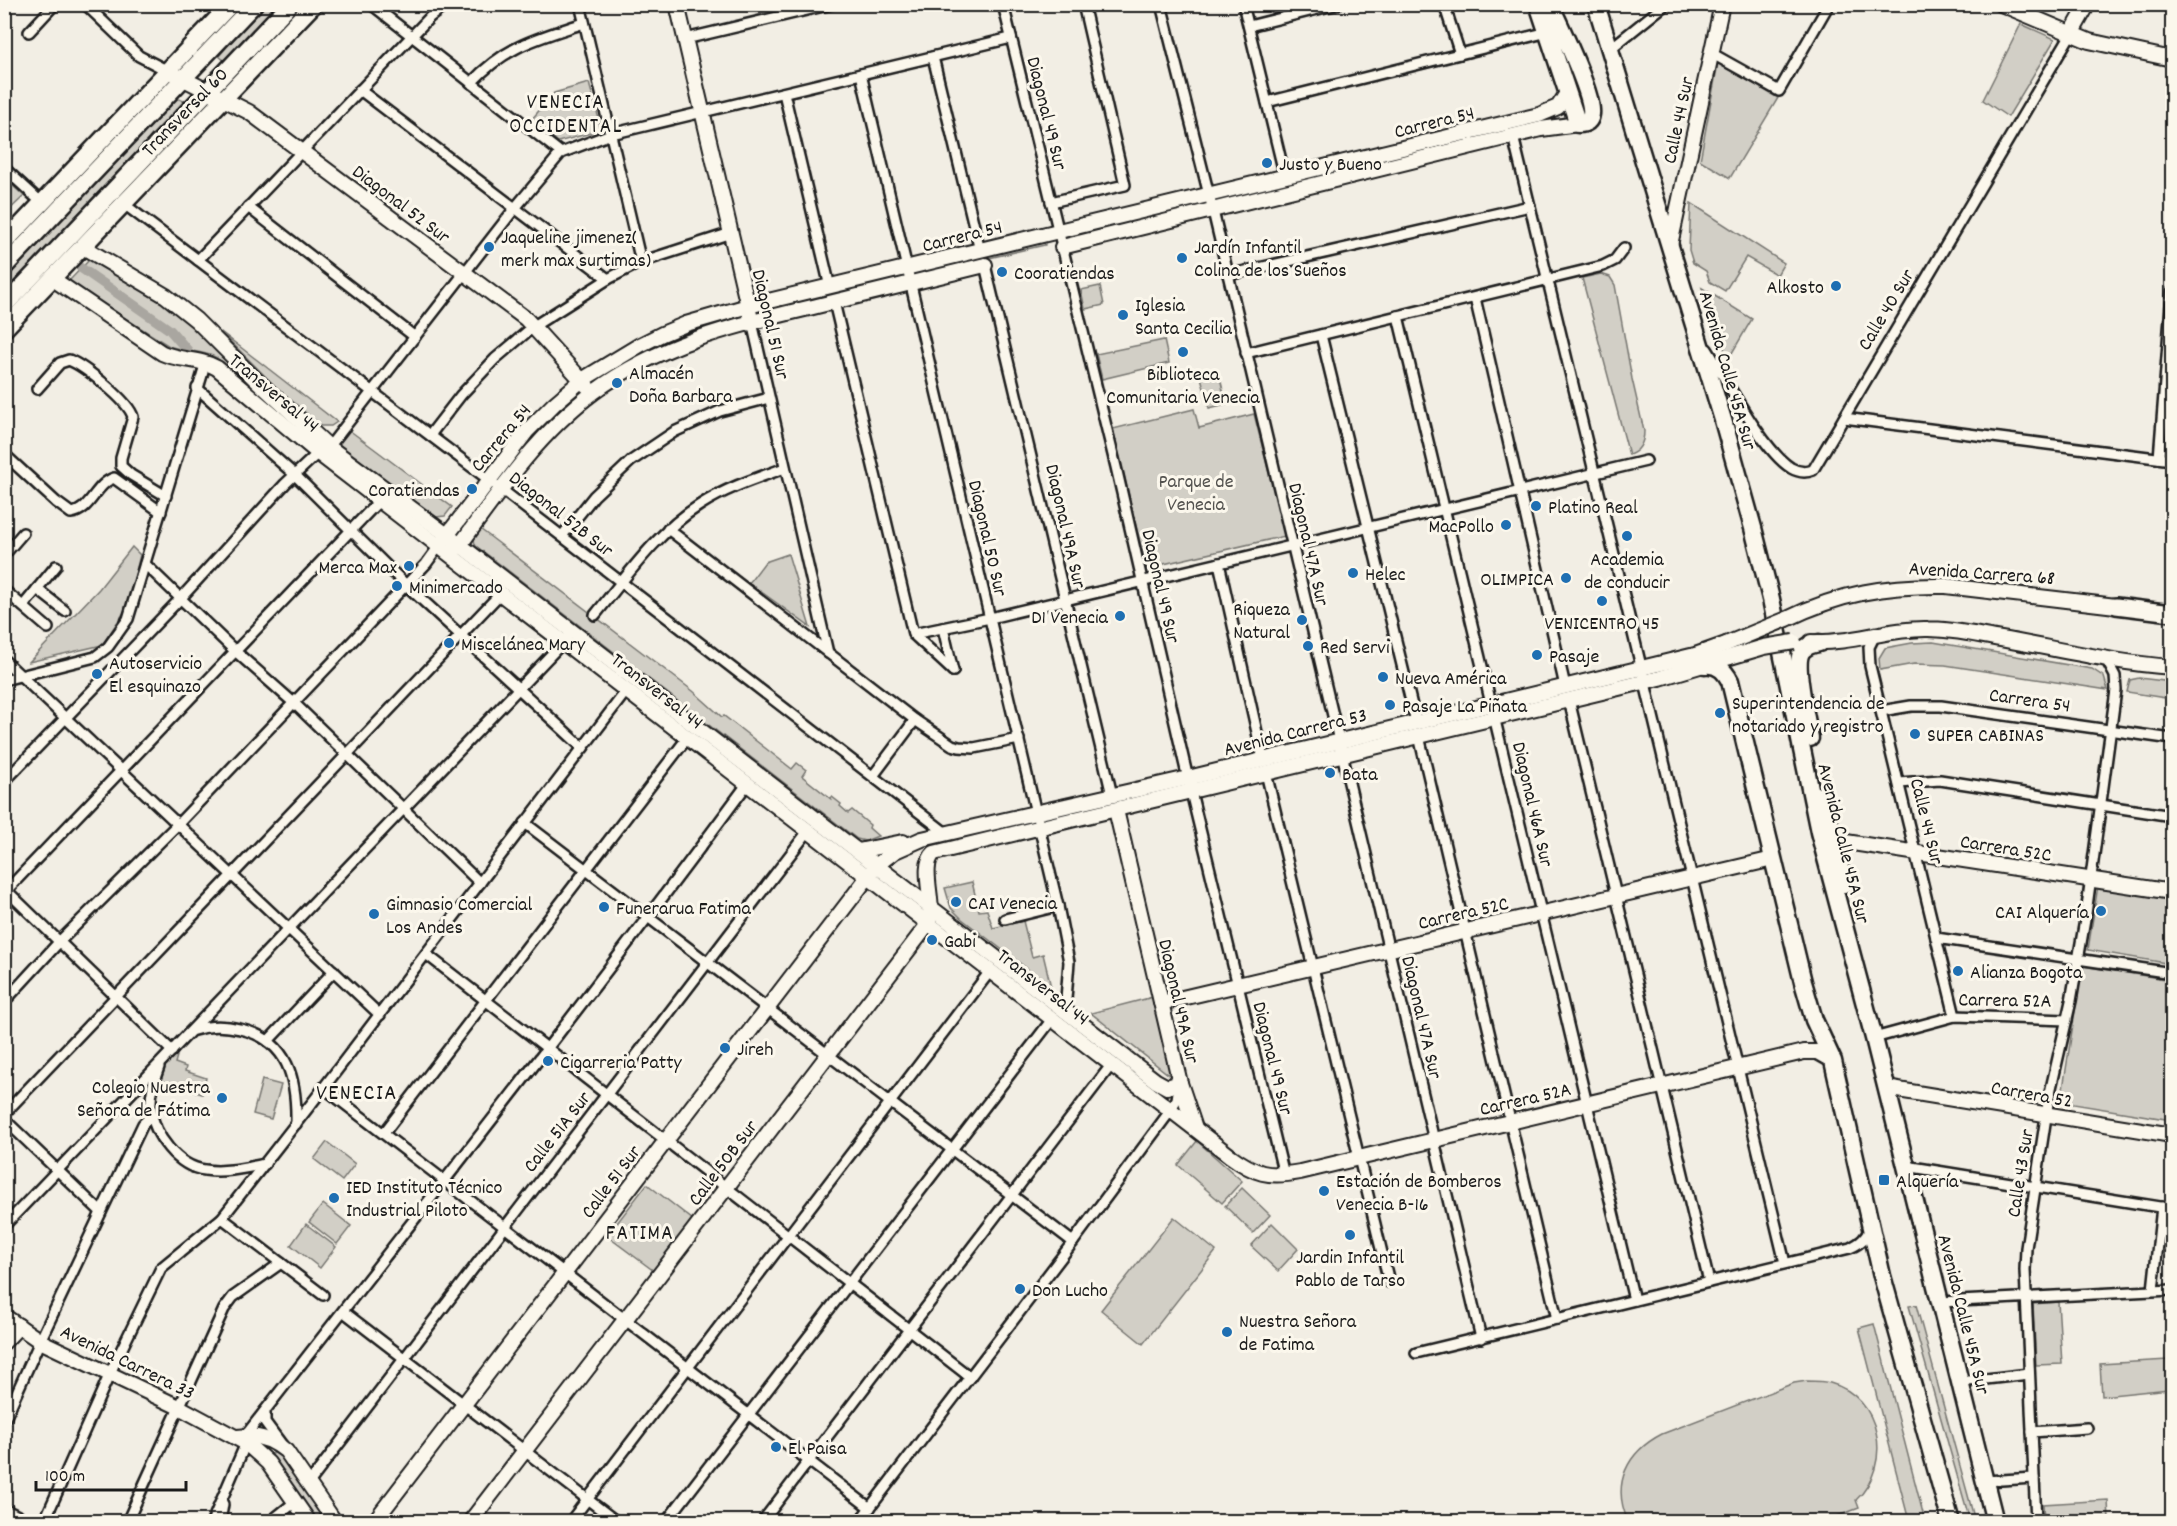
<svg xmlns="http://www.w3.org/2000/svg" width="2177" height="1526" viewBox="0 0 2177 1526" font-family="Dekko,sans-serif">
<style>
.green{fill:#d2cfc6;stroke:#777671;stroke-width:1.5}
.lines{fill:none;stroke-linecap:round;stroke-linejoin:round}
.canal{stroke:#a9a6a0;stroke-width:10}
.street-casing{stroke:#1c1c1c;stroke-width:14}
.secondary-casing{stroke:#1c1c1c;stroke-width:18}
.primary-casing{stroke:#1c1c1c;stroke-width:20}
.highway-casing{stroke:#1c1c1c;stroke-width:21}
.street{stroke:#fbf7ec;stroke-width:9}
.secondary{stroke:#fbf7ec;stroke-width:14}
.primary{stroke:#fbf7ec;stroke-width:15}
.highway{stroke:#fbf7ec;stroke-width:16}
.secondary-bridge-casing{stroke:#1c1c1c;stroke-width:18;stroke-linecap:butt}
.secondary-bridge{stroke:#fbf7ec;stroke-width:14}
.poi-dot{fill:#1f6fb2;stroke:#fbf7ec;stroke-width:2}
.labels{text-anchor:middle;stroke-width:6;stroke-linejoin:round;paint-order:stroke}
.street-label{font-size:20px;fill:#1c1c1c;stroke:#fbf7ec}
.poi-label{font-size:20px;fill:#1c1c1c;stroke:#fbf7ec;text-anchor:start}
.park-label{font-size:20px;fill:#53524f;stroke:#fbf7ec}
.neighbourhood-label{font-size:21px;letter-spacing:1.5px;fill:#1c1c1c;stroke:#fbf7ec}
.quarter-label{font-size:22px;letter-spacing:1.5px;fill:#1c1c1c;stroke:#fbf7ec}
</style>
<rect width="100%" height="100%" fill="#f2eee4"/>
<filter id="ink" filterUnits="userSpaceOnUse"><feTurbulence type="fractalNoise" baseFrequency=".0167" numOctaves="2"/><feDisplacementMap in="SourceGraphic" scale="12" xChannelSelector="R" yChannelSelector="G"/><feConvolveMatrix kernelMatrix="1 2 1 2 8 2 1 2 1" color-interpolation-filters="sRGB"/></filter>
<g filter="url(#ink)">
<g class="green">
<path d="M262 5H282L227 63 219 56Z"/>
<path d="M2021 24 2055 39 2008 117 1983 100Z"/>
<path d="M1718 63 1778 98 1730 178 1700 160Z"/>
<path d="M589 83 602 130 558 142 532 119 554 93Z"/>
<path d="M174 97 184 101 151 136 129 166 5 298V275Z"/>
<path d="M1495 131 1496 135 1224 202 1223 198Z"/>
<path d="M4 178 24 196 5 214H4Z"/>
<path d="M1691 203 1784 263 1777 275 1746 257 1725 291 1710 282 1706 271 1693 263 1689 250Z"/>
<path d="M1193 205V208L1075 236 1073 235Z"/>
<path d="M1044 241 1045 245 920 274V271Z"/>
<path d="M91 258 164 302 187 319 281 410 279 412 217 358C202 350 184 352 169 346L68 282Z"/>
<path d="M1601 274 1610 277 1615 285 1632 379 1644 431C1644 442 1640 451 1629 455L1582 278Z"/>
<path d="M1100 286 1104 305 1085 309 1081 290Z"/>
<path d="M1702 288 1752 319 1729 358 1725 351Z"/>
<path d="M727 318 728 321C683 334 647 351 607 376L606 373 650 347 679 333Z"/>
<path d="M221 332 337 422 331 426H321L276 387Z"/>
<path d="M1164 340 1169 363 1102 379 1096 354Z"/>
<path d="M1219 373 1226 404 1209 408 1201 377Z"/>
<path d="M573 395 575 397 537 436 503 478 501 476 534 434Z"/>
<path d="M1194 409 1199 428 1254 414 1285 536 1146 568 1113 429Z"/>
<path d="M349 430 452 507 445 516 436 517 338 444Z"/>
<path d="M480 529 693 691 722 717 724 716 792 769 797 763 806 770 802 776 831 799 832 797 841 804 840 806 848 813 852 810 870 825 869 828 878 836 865 841 857 839 476 546C472 539 475 535 480 529Z"/>
<path d="M132 547 140 555 127 608 102 645 29 662 99 589Z"/>
<path d="M788 554 810 627 749 583 765 562Z"/>
<path d="M1933 642 2092 669 2104 677 2108 690 1945 665 1914 664 1880 670 1879 658 1885 648 1912 643Z"/>
<path d="M2139 678 2172 682V699L2127 692 2130 680Z"/>
<path d="M972 882 979 911 987 910 993 928 1023 921 1032 957 1043 954 1051 987 962 919 951 908 945 888Z"/>
<path d="M2098 886 2172 898V964L2088 950Z"/>
<path d="M2082 966 2172 980V1120L2061 1102Z"/>
<path d="M1153 997 1173 1078 1091 1013Z"/>
<path d="M174 1054 177 1056 175 1063 186 1067 185 1071 206 1078 202 1094 157 1080 163 1066Z"/>
<path d="M262 1080 281 1085 271 1119 253 1114Z"/>
<path d="M1197 1141 1242 1181 1222 1203 1178 1165Z"/>
<path d="M327 1142 355 1164 342 1181 314 1159Z"/>
<path d="M647 1184 693 1220 654 1271 607 1236Z"/>
<path d="M1242 1188 1270 1215 1253 1233 1225 1206Z"/>
<path d="M323 1204 351 1226 337 1244 309 1222Z"/>
<path d="M1174 1217 1216 1251 1143 1344 1101 1310Z"/>
<path d="M1272 1223 1298 1249 1278 1271 1251 1246Z"/>
<path d="M306 1224 336 1247 320 1268 291 1245Z"/>
<path d="M2058 1302 2062 1364 2036 1365 2033 1304Z"/>
<path d="M1916 1305 1975 1521H1970L1909 1306Z"/>
<path d="M1874 1324 1925 1521H1909L1859 1328Z"/>
<path d="M2168 1360 2169 1389 2102 1396 2100 1364Z"/>
<path d="M1807 1381C1814 1381 1823 1381 1830 1383 1882 1397 1893 1465 1856 1500L1859 1508 1824 1521H1628C1611 1484 1627 1452 1662 1434L1794 1383Z"/>
<path d="M274 1451H279L329 1521H317L272 1456Z"/>
<path d="M2108 1500 2109 1521H2044L2043 1504Z"/>
</g>
<g class="lines">
<path class="canal" d="M81 268 170 330 188 351"/>
<g class="street-casing">
<g id="street">
<path d="M85 4 139 56 168 71"/>
<path d="M371 4 561 153"/>
<path d="M580 4 641 262"/>
<path d="M1003 4 1116 467 1191 792 1284 1175"/>
<path d="M1161 4 1213 211 1481 1338"/>
<path d="M1243 4 1285 177"/>
<path d="M1444 4 1460 54"/>
<path d="M1249 26 1338 4"/>
<path d="M29 32 55 4"/>
<path d="M685 39 832 4"/>
<path d="M1610 49 1666 4"/>
<path d="M1711 53 1779 91 1829 4"/>
<path d="M933 57 980 251"/>
<path d="M861 74 1058 906 1069 962 1065 1011"/>
<path d="M471 83C507 45 536 39 584 23"/>
<path d="M360 90 608 279"/>
<path d="M784 93 830 287"/>
<path d="M1267 102 1548 32"/>
<path d="M1513 136 1785 1263"/>
<path d="M4 168 42 203"/>
<path d="M1051 202 1125 185 1083 4"/>
<path d="M124 204 489 480 946 833"/>
<path d="M248 207 415 337"/>
<path d="M198 260 430 17 447 4"/>
<path d="M985 265 1112 795"/>
<path d="M1228 275 1530 206"/>
<path d="M1475 298 1565 686"/>
<path d="M834 302 913 634 953 671"/>
<path d="M1398 316 1634 1300"/>
<path d="M752 322 828 653"/>
<path d="M1321 335 1416 722"/>
<path d="M1707 349C1726 379 1763 451 1791 468 1798 472 1806 473 1813 470L2071 34"/>
<path d="M1246 353 1603 266 1615 260 1624 248"/>
<path d="M197 388 295 475 406 585 583 748"/>
<path d="M37 389 60 363 69 360C84 366 129 401 133 417L121 458V466L131 475 166 496"/>
<path d="M1844 418 2172 460"/>
<path d="M430 435 461 395 495 359 534 326 608 279 641 262 731 233"/>
<path d="M329 447 515 208 561 153 611 134 1011 38"/>
<path d="M4 454 56 502 71 513C91 511 95 484 114 478L161 512"/>
<path d="M2159 458 2172 292"/>
<path d="M668 529 915 720 952 745 959 747 974 748 1019 739"/>
<path d="M562 536 594 496 631 461 674 432 720 411 769 398"/>
<path d="M4 555 23 533"/>
<path d="M1219 563 1263 759"/>
<path d="M145 564 235 651 295 704 480 883"/>
<path d="M37 589 65 611"/>
<path d="M4 590 48 628"/>
<path d="M23 606 56 566"/>
<path d="M595 615C627 576 657 532 700 505 726 488 757 478 785 468"/>
<path d="M943 628 953 671"/>
<path d="M913 634 990 618 1646 461"/>
<path d="M1875 635 1869 647 1870 666 1955 1016"/>
<path d="M4 660 380 1015"/>
<path d="M4 680 95 657 108 647 128 619 206 362"/>
<path d="M1569 700 1709 1282"/>
<path d="M1881 711 1911 706H1941L2172 739"/>
<path d="M1419 736 1557 1319"/>
<path d="M1266 773 1389 1282"/>
<path d="M873 776 915 720"/>
<path d="M4 782 181 598 285 484 318 453"/>
<path d="M1899 783 1940 780 2172 816"/>
<path d="M525 823 1073 1242"/>
<path d="M4 888 172 1051"/>
<path d="M4 893 379 501"/>
<path d="M1005 919 1058 906"/>
<path d="M1936 938 2172 973"/>
<path d="M426 954 970 1377"/>
<path d="M4 1002 60 941 178 824 426 564 439 546"/>
<path d="M194 1030C210 1025 224 1025 240 1029 289 1040 297 1080 296 1124"/>
<path d="M1874 1038 1955 1016 2067 1020"/>
<path d="M268 1041 334 971"/>
<path d="M159 1067C154 1080 150 1094 151 1108 153 1135 178 1167 205 1170 225 1173 245 1168 265 1164"/>
<path d="M324 1088 870 1508"/>
<path d="M4 1114 501 593"/>
<path d="M4 1119 101 1212"/>
<path d="M384 1133 688 737"/>
<path d="M1906 1166 2172 1209"/>
<path d="M222 1218 323 1295"/>
<path d="M4 1226 567 638"/>
<path d="M2153 1290 2162 1207"/>
<path d="M1940 1302 2172 1290"/>
<path d="M344 1312 617 1522"/>
<path d="M1416 1353 1850 1248C1861 1243 1866 1238 1871 1227"/>
<path d="M1960 1382 2029 1374"/>
<path d="M265 1411V1422L282 1445"/>
<path d="M4 1421 40 1341 143 1124 152 1115"/>
<path d="M2032 1432 2087 1428"/>
<path d="M246 1435C414 1219 585 1004 748 783"/>
<path d="M1985 1481 2034 1478"/>
<path d="M309 1483 809 830"/>
<path d="M4 1509 30 1522"/>
<path d="M44 1522 111 1371 161 1268 222 1218 315 1099 627 690"/>
<path d="M127 1522 224 1309 233 1297 281 1263"/>
<path d="M212 1522 246 1443"/>
<path d="M220 1522 223 1504"/>
<path d="M270 1522 295 1502"/>
<path d="M570 1522 991 970"/>
<path d="M666 1522 1053 1018"/>
<path d="M762 1522 1112 1064"/>
<path d="M859 1522 1073 1242 1168 1114 1177 1099 1179 1086"/>
<path d="M2036 1522 2025 1270 2026 1248 2049 1097 2071 1001 2086 914 2116 690 2115 676 2106 659"/>
</g>
</g>
<g class="secondary-casing">
<g id="secondary">
<path d="M677 4 750 315"/>
<path d="M2001 4 2089 41 2172 59"/>
<path d="M2071 34 2088 4"/>
<path d="M174 74 249 112 526 319 587 386"/>
<path d="M1670 245 1722 4"/>
<path d="M83 247 166 296 196 320 254 378 329 447 447 535 1156 1081 1167 1087 1180 1083"/>
<path d="M1062 247 1541 129 1578 124"/>
<path d="M53 279 162 353C180 361 200 358 217 368L318 453 1229 1155C1255 1174 1268 1178 1300 1172L1804 1052H1817L1833 1061"/>
<path d="M442 542 527 431 554 404 582 380 640 345 662 334 686 324 748 306 1539 115 1558 107 1567 93"/>
<path d="M453 550 460 545C499 491 540 432 594 392 661 342 737 325 817 306 873 292 929 279 985 265"/>
<path d="M1787 619C1840 593 1887 585 1946 586L2116 606"/>
<path d="M1811 642C1852 644 1888 628 1928 629 1953 629 1977 635 2001 639 2058 649 2115 663 2172 667"/>
<path d="M1116 810 1180 1083 1195 1128"/>
<path d="M1833 840 2172 892"/>
<path d="M858 851 903 842"/>
<path d="M1161 1003 1773 859"/>
<path d="M1886 1088 2172 1135"/>
<path d="M4 1316 40 1341 179 1407 246 1443 268 1463 309 1522"/>
<path d="M4 1342 19 1326"/>
<path d="M238 1437C256 1434 272 1439 286 1451L335 1522"/>
<path d="M374 1522 877 865 895 851 922 839 1188 778 1695 655 1726 644"/>
<path d="M470 1522 929 923C936 903 919 867 934 853L1660 678 1730 657"/>
</g>
</g>
<g class="primary-casing">
<path id="primary" d="M2116 606 2172 613"/>
</g>
<g class="highway-casing">
<g id="highway">
<path d="M1538 4 1578 124C1585 124 1590 122 1591 114 1594 96 1559 24 1550 4"/>
<path d="M1596 4 1723 420 1753 528 1771 599 1819 832 1874 1038 1995 1522"/>
<path d="M4 243 231 4"/>
<path d="M4 267 254 4"/>
<path d="M4 306 290 4"/>
<path d="M4 329 314 4"/>
<path d="M1705 665C1717 663 1725 671 1730 681L1803 982 1814 1020 1833 1061 1882 1276 1951 1522"/>
<path d="M1810 738C1807 722 1793 663 1802 651 1806 646 1813 644 1819 643"/>
<path d="M1822 795 1844 884"/>
</g>
</g>
<use href="#street" class="street"/>
<use href="#secondary" class="secondary"/>
<use href="#primary" class="primary"/>
<use href="#highway" class="highway"/>
<g class="secondary-bridge-casing">
<g id="secondary-bridge">
<path d="M1726 644 1787 619"/>
<path d="M1730 657 1764 647 1794 642"/>
</g>
</g>
<use href="#secondary-bridge" class="secondary-bridge"/>
</g>
</g>
<g class="poi-dot">
<circle cx="1267" cy="163" r="6"/>
<circle cx="489" cy="247" r="6"/>
<circle cx="1182" cy="258" r="6"/>
<circle cx="1002" cy="272" r="6"/>
<circle cx="1836" cy="286" r="6"/>
<circle cx="1123" cy="315" r="6"/>
<circle cx="1183" cy="352" r="6"/>
<circle cx="617" cy="383" r="6"/>
<circle cx="472" cy="489" r="6"/>
<circle cx="1536" cy="506" r="6"/>
<circle cx="1506" cy="525" r="6"/>
<circle cx="1627" cy="536" r="6"/>
<circle cx="409" cy="566" r="6"/>
<circle cx="1353" cy="573" r="6"/>
<circle cx="1566" cy="578" r="6"/>
<circle cx="397" cy="586" r="6"/>
<circle cx="1602" cy="601" r="6"/>
<circle cx="1120" cy="616" r="6"/>
<circle cx="1302" cy="620" r="6"/>
<circle cx="449" cy="643" r="6"/>
<circle cx="1308" cy="646" r="6"/>
<circle cx="1537" cy="655" r="6"/>
<circle cx="97" cy="674" r="6"/>
<circle cx="1383" cy="677" r="6"/>
<circle cx="1390" cy="705" r="6"/>
<circle cx="1720" cy="713" r="6"/>
<circle cx="1915" cy="734" r="6"/>
<circle cx="1330" cy="773" r="6"/>
<circle cx="956" cy="902" r="6"/>
<circle cx="604" cy="907" r="6"/>
<circle cx="2101" cy="911" r="6"/>
<circle cx="374" cy="914" r="6"/>
<circle cx="932" cy="940" r="6"/>
<circle cx="1958" cy="971" r="6"/>
<circle cx="725" cy="1048" r="6"/>
<circle cx="548" cy="1061" r="6"/>
<circle cx="222" cy="1098" r="6"/>
<rect x="1878" y="1174" width="12" height="12" rx="3"/>
<circle cx="1324" cy="1191" r="6"/>
<circle cx="334" cy="1198" r="6"/>
<circle cx="1350" cy="1235" r="6"/>
<circle cx="1020" cy="1289" r="6"/>
<circle cx="1227" cy="1332" r="6"/>
<circle cx="776" cy="1447" r="6"/>
</g>
<g class="labels">
<g class="street-label">
<text transform="translate(184 111) rotate(-46)" y="7">Transversal 60</text>
<text transform="translate(1048 113) rotate(76)" y="7">Diagonal 49 Sur</text>
<text transform="translate(1677 120) rotate(-78)" y="7">Calle 44 Sur</text>
<text transform="translate(1434 121) rotate(-14)" y="7">Carrera 54</text>
<text transform="translate(402 203) rotate(37)" y="7">Diagonal 52 Sur</text>
<text transform="translate(962 235) rotate(-14)" y="7">Carrera 54</text>
<text transform="translate(1885 309) rotate(-59)" y="7">Calle 40 Sur</text>
<text transform="translate(772 324) rotate(77)" y="7">Diagonal 51 Sur</text>
<text transform="translate(1729 370) rotate(74)" y="7">Avenida Calle 45A Sur</text>
<text transform="translate(275 392) rotate(40)" y="7">Transversal 44</text>
<text transform="translate(500 437) rotate(-50)" y="7">Carrera 54</text>
<text transform="translate(562 513) rotate(38)" y="7">Diagonal 52B Sur</text>
<text transform="translate(1067 526) rotate(77)" y="7">Diagonal 49A Sur</text>
<text transform="translate(989 538) rotate(77)" y="7">Diagonal 50 Sur</text>
<text transform="translate(1310 544) rotate(77)" y="7">Diagonal 47A Sur</text>
<text transform="translate(1982 572) rotate(4)" y="7">Avenida Carrera 68</text>
<text transform="translate(1162 586) rotate(77)" y="7">Diagonal 49 Sur</text>
<text transform="translate(658 690) rotate(38)" y="7">Transversal 44</text>
<text transform="translate(2030 699) rotate(8)" y="7">Carrera 54</text>
<text transform="translate(1295 731) rotate(-14)" y="7">Avenida Carrera 53</text>
<text transform="translate(1534 804) rotate(77)" y="7">Diagonal 46A Sur</text>
<text transform="translate(1928 821) rotate(76)" y="7">Calle 44 Sur</text>
<text transform="translate(1845 843) rotate(76)" y="7">Avenida Calle 45A Sur</text>
<text transform="translate(2006 847) rotate(9)" y="7">Carrera 52C</text>
<text transform="translate(1463 912) rotate(-13)" y="7">Carrera 52C</text>
<text transform="translate(1044 986) rotate(38)" y="7">Transversal 44</text>
<text transform="translate(2005 999) rotate(1)" y="7">Carrera 52A</text>
<text transform="translate(1180 1001) rotate(77)" y="7">Diagonal 49A Sur</text>
<text transform="translate(1423 1017) rotate(77)" y="7">Diagonal 47A Sur</text>
<text transform="translate(1274 1058) rotate(76)" y="7">Diagonal 49 Sur</text>
<text transform="translate(2032 1093) rotate(10)" y="7">Carrera 52</text>
<text transform="translate(1525 1098) rotate(-13)" y="7">Carrera 52A</text>
<text transform="translate(556 1131) rotate(-52)" y="7">Calle 51A Sur</text>
<text transform="translate(722 1162) rotate(-53)" y="7">Calle 50B Sur</text>
<text transform="translate(2019 1173) rotate(-81)" y="7">Calle 43 Sur</text>
<text transform="translate(610 1181) rotate(-53)" y="7">Calle 51 Sur</text>
<text transform="translate(1965 1314) rotate(76)" y="7">Avenida Calle 45A Sur</text>
<text transform="translate(128 1361) rotate(26)" y="7">Avenida Carrera 33</text>
</g>
<g class="poi-label">
<text x="1279" y="170">Justo y Bueno</text>
<text x="501" y="243">Jaqueline jimenez(<tspan x="501" dy="23">merk max surtimas)</tspan></text>
<text x="1194" y="253">Jardín Infantil<tspan x="1194" dy="23">Colina de los Sueños</tspan></text>
<text x="1014" y="279">Cooratiendas</text>
<text x="1824" y="293" text-anchor="end">Alkosto</text>
<text x="1135" y="311">Iglesia<tspan x="1135" dy="23">Santa Cecilia</tspan></text>
<text x="629" y="379">Almacén<tspan x="629" dy="23">Doña Barbara</tspan></text>
<text x="1183" y="380" text-anchor="middle">Biblioteca<tspan x="1183" dy="23">Comunitaria Venecia</tspan></text>
<text x="460" y="496" text-anchor="end">Coratiendas</text>
<text x="1548" y="513">Platino Real</text>
<text x="1494" y="532" text-anchor="end">MacPollo</text>
<text x="1627" y="565" text-anchor="middle">Academia<tspan x="1627" dy="23">de conducir</tspan></text>
<text x="397" y="573" text-anchor="end">Merca Max</text>
<text x="1365" y="580">Helec</text>
<text x="1554" y="585" text-anchor="end">OLIMPICA</text>
<text x="409" y="593">Minimercado</text>
<text x="1290" y="615" text-anchor="end">Riqueza<tspan x="1290" dy="23">Natural</tspan></text>
<text x="1108" y="623" text-anchor="end">D1 Venecia</text>
<text x="1602" y="629" text-anchor="middle">VENICENTRO 45</text>
<text x="461" y="650">Miscelánea Mary</text>
<text x="1320" y="653">Red Servi</text>
<text x="1549" y="662">Pasaje</text>
<text x="109" y="669">Autoservicio<tspan x="109" dy="23">El esquinazo</tspan></text>
<text x="1395" y="684">Nueva América</text>
<text x="1732" y="709">Superintendencia de<tspan x="1732" dy="23">notariado y registro</tspan></text>
<text x="1402" y="712">Pasaje La Piñata</text>
<text x="1927" y="741">SUPER CABINAS</text>
<text x="1342" y="780">Bata</text>
<text x="968" y="909">CAI Venecia</text>
<text x="386" y="910">Gimnasio Comercial<tspan x="386" dy="23">Los Andes</tspan></text>
<text x="616" y="914">Funerarua Fatima</text>
<text x="2089" y="918" text-anchor="end">CAI Alquería</text>
<text x="944" y="947">Gabi</text>
<text x="1970" y="978">Alianza Bogota</text>
<text x="737" y="1055">Jireh</text>
<text x="560" y="1068">Cigarreria Patty</text>
<text x="210" y="1093" text-anchor="end">Colegio Nuestra<tspan x="210" dy="23">Señora de Fátima</tspan></text>
<text x="1336" y="1187">Estación de Bomberos<tspan x="1336" dy="23">Venecia B-16</tspan></text>
<text x="1896" y="1187">Alquería</text>
<text x="346" y="1193">IED Instituto Técnico<tspan x="346" dy="23">Industrial Piloto</tspan></text>
<text x="1350" y="1263" text-anchor="middle">Jardin Infantil<tspan x="1350" dy="23">Pablo de Tarso</tspan></text>
<text x="1032" y="1296">Don Lucho</text>
<text x="1239" y="1327">Nuestra Señora<tspan x="1239" dy="23">de Fatima</tspan></text>
<text x="788" y="1454">El Paisa</text>
</g>
<g class="park-label">
<text x="1196" y="487">Parque de<tspan x="1196" dy="23">Venecia</tspan></text>
</g>
<g class="neighbourhood-label">
<text x="566" y="108">VENECIA<tspan x="566" dy="24">OCCIDENTAL</tspan></text>
<text x="640" y="1239">FATIMA</text>
</g>
<g class="quarter-label">
<text x="357" y="1099">VENECIA</text>
</g>
</g>
<rect width="2177" height="1526" fill="none" stroke="#fbf7ec" stroke-width="24"/>
<rect x="12" y="12" width="2153" height="1502" fill="none" stroke="#1c1c1c" stroke-width="2" filter="url(#ink)"/>
<path d="M36 1481v9h150v-9" fill="none" stroke="#1c1c1c" stroke-width="3"/>
<text x="45" y="1481" font-size="18" fill="#1c1c1c" stroke="#fbf7ec" stroke-width="4.5" paint-order="stroke">100 m</text>
</svg>
